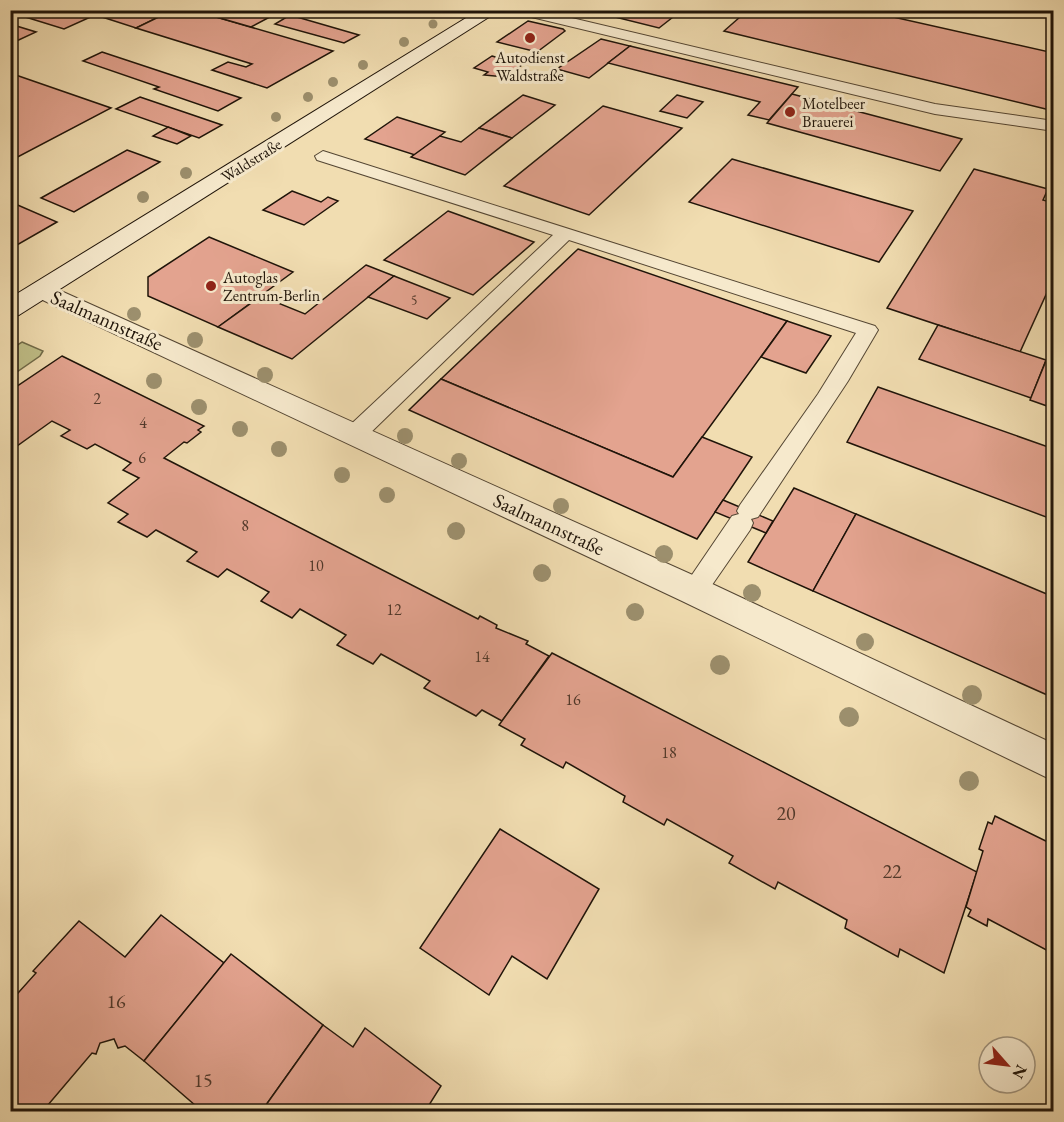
<svg xmlns="http://www.w3.org/2000/svg" width="1064" height="1122" viewBox="0 0 1064 1122" font-family="'EB Garamond',serif">
<style>
.green{fill:#c0bf88;stroke:#706a48;stroke-width:1.5}
.building{fill:#e3a38f;stroke:#1f1409;stroke-width:1.5}
.lines{fill:none;stroke-linecap:round;stroke-linejoin:round}
.service-casing{stroke:#544633;stroke-width:2}
.minor-casing{stroke:#544633;stroke-width:2}
.secondary-casing{stroke:#1f1409;stroke-width:2}
.service{fill:#f6e9cc;fill-rule:evenodd}
.minor{fill:#f6e9cc;fill-rule:evenodd}
.secondary{fill:#f6e9cc;fill-rule:evenodd}
.tree{fill:#9c8f6d}
.poi-dot{fill:#8f2418;stroke:#f6e9cc;stroke-width:2}
.labels{text-anchor:middle;stroke-width:6;stroke-linejoin:round;paint-order:stroke}
.far-number-label{font-size:14px;fill:#50382a}
.far-poi-label{font-size:16px;fill:#1f1409;stroke:#f6e9cc;text-anchor:start}
.far-street-label{font-size:16px;fill:#1f1409;stroke:#f6e9cc}
.number-label{font-size:16px;fill:#50382a}
.street-label{font-size:20px;fill:#1f1409;stroke:#f6e9cc}
.near-number-label{font-size:20px;fill:#50382a}
</style>
<rect width="100%" height="100%" fill="#f1ddb1"/>
<filter id="stains"><feTurbulence type="fractalNoise" baseFrequency=".00333" numOctaves="4"/><feColorMatrix values="0 0 0 0 .2 0 0 0 0 .09 0 0 0 0 .02 0 0 0 .5 -.17"/></filter>
<radialGradient id="worn" r=".72"><stop offset=".6" stop-color="#630" stop-opacity="0"/><stop offset="1" stop-color="#630" stop-opacity=".3"/></radialGradient>
<path class="green" d="M22 342 43 351 40 356 11 376V349Z"/>
<g class="building">
<path d="M29 10H106L64 29 19 15Z"/>
<path d="M106 10H173L136 28 96 15Z"/>
<path d="M173 10H192L333 51 267 88 212 70 228 62 246 67 252 64 136 28Z"/>
<path d="M192 10H231L241 13 247 10H283L251 27Z"/>
<path d="M587 10H682L659 28Z"/>
<path d="M748 10H862L1054 53V111L724 31Z"/>
<path d="M290 15 359 35 344 43 275 24Z"/>
<path d="M528 21 563 29 565 31 537 52 497 42Z"/>
<path d="M10 24 36 32 10 44Z"/>
<path d="M601 39 630 46 589 78 557 69Z"/>
<path d="M630 46 798 87 769 120 748 115 760 102 608 63Z"/>
<path d="M102 52 241 98 218 111 154 89 159 87 83 61Z"/>
<path d="M492 56 522 65 505 77 484 75 488 72 474 68Z"/>
<path d="M10 73 111 108 10 161Z"/>
<path d="M792 94 962 139 940 171 767 123Z"/>
<path d="M523 95 555 105 512 138 479 128Z"/>
<path d="M677 95 703 102 687 118 660 111Z"/>
<path d="M140 97 222 125 199 138 116 109Z"/>
<path d="M603 106 682 128 589 215 504 186Z"/>
<path d="M397 117 445 132 415 155 365 139Z"/>
<path d="M168 127 191 136 177 144 153 136Z"/>
<path d="M479 128 512 138 465 175 411 157 440 136 461 142Z"/>
<path d="M127 150 160 162 74 212 41 198Z"/>
<path d="M732 159 913 211 879 262 689 202Z"/>
<path d="M974 169 1048 189 1043 200 1054 203V277L1020 352 887 308Z"/>
<path d="M292 191 321 202 328 197 338 201 304 225 263 210Z"/>
<path d="M13 203 57 222 10 249V204Z"/>
<path d="M448 211 534 242 473 295 384 260Z"/>
<path d="M209 237 293 272 218 327 148 296V277Z"/>
<path d="M578 249 787 321 673 477 441 379Z"/>
<path d="M366 265 394 276 292 359 218 327 261 296 305 314Z"/>
<path d="M394 276 450 298 427 319 368 297Z"/>
<path d="M787 321 831 336 806 373 761 357Z"/>
<path d="M938 325 1046 360 1031 398 919 359Z"/>
<path d="M1050 351 1054 352V401L1050 400 1047 406 1030 400Z"/>
<path d="M62 356 204 426 198 430 201 432 187 443 184 442 164 458 478 619 480 616 497 625 496 628 528 641 526 644 549 656 502 721 482 710 476 716 424 688 430 681 381 654 373 664 337 645 346 635 300 609 292 618 261 601 269 592 227 569 218 577 187 561 197 552 156 530 147 537 118 522 128 514 108 503 139 478 123 470 131 463 95 444 87 449 61 436 70 430 52 421 10 451V391Z"/>
<path d="M441 379 673 477 702 437 752 457 697 539 409 410Z"/>
<path d="M878 387 1054 449V520L847 442Z"/>
<path d="M794 488 856 514 813 591 748 562Z"/>
<path d="M723 500 773 521 766 533 715 512Z"/>
<path d="M856 514 1054 597V698L813 591Z"/>
<path d="M552 653 977 872 944 973 900 949 898 957 845 928 847 920 778 882 775 889 729 863 733 856 667 819 664 825 623 802 625 796 566 762 563 768 521 745 525 739 499 725Z"/>
<path d="M995 816 1054 845V954L988 919 987 926 968 916 971 910 966 907 983 851 979 849 988 822 992 824Z"/>
<path d="M500 829 599 889 547 979 512 956 489 995 420 948Z"/>
<path d="M161 915 224 963 144 1061 125 1046 118 1048 114 1039 100 1043 96 1054 92 1053 42 1112H10V1002L36 973 33 971 79 921 125 957Z"/>
<path d="M231 954 323 1025 261 1112H203L144 1061Z"/>
<path d="M323 1025 353 1047 365 1028 441 1086 429 1105 438 1112H261Z"/>
</g>
<g class="lines">
<g class="service-casing">
<g id="service">
<path d="M513 10H538L935 104 1054 121V131L935 114 519 14Z"/>
<path d="M323 151 875 326 878 330 848 381 758 517 751 519 753 523 750 530 703 598 694 601 685 598 681 591 732 516 739 514 737 511 740 505 818 394 856 333 569 240 363 440 355 442 347 440 344 434 347 428 553 235 317 160 315 156Z"/>
</g>
</g>
<g class="minor-casing">
<path id="minor" d="M41 282 706 581 1054 744V781L682 601 32 295 28 290 32 285Z"/>
</g>
<g class="secondary-casing">
<path id="secondary" d="M479 10H500L19 315 10 317V298Z"/>
</g>
<use href="#service" class="service"/>
<use href="#minor" class="minor"/>
<use href="#secondary" class="secondary"/>
</g>
<g class="tree">
<circle cx="433" cy="24" r="4.5"/>
<circle cx="404" cy="42" r="5"/>
<circle cx="363" cy="65" r="5"/>
<circle cx="333" cy="82" r="5"/>
<circle cx="308" cy="97" r="5"/>
<circle cx="276" cy="117" r="5"/>
<circle cx="186" cy="173" r="6"/>
<circle cx="143" cy="197" r="6"/>
<circle cx="134" cy="314" r="7"/>
<circle cx="195" cy="340" r="8"/>
<circle cx="265" cy="375" r="8"/>
<circle cx="154" cy="381" r="8"/>
<circle cx="199" cy="407" r="8"/>
<circle cx="240" cy="429" r="8"/>
<circle cx="405" cy="436" r="8"/>
<circle cx="279" cy="449" r="8"/>
<circle cx="459" cy="461" r="8"/>
<circle cx="342" cy="475" r="8"/>
<circle cx="387" cy="495" r="8"/>
<circle cx="561" cy="506" r="8"/>
<circle cx="456" cy="531" r="9"/>
<circle cx="664" cy="554" r="9"/>
<circle cx="542" cy="573" r="9"/>
<circle cx="752" cy="593" r="9"/>
<circle cx="635" cy="612" r="9"/>
<circle cx="865" cy="642" r="9"/>
<circle cx="720" cy="665" r="10"/>
<circle cx="972" cy="695" r="10"/>
<circle cx="849" cy="717" r="10"/>
<circle cx="969" cy="781" r="10"/>
</g>
<g class="poi-dot">
<circle cx="530" cy="38" r="6"/>
<circle cx="790" cy="112" r="6"/>
<circle cx="211" cy="286" r="6"/>
</g>
<g class="labels">
<g class="far-number-label">
<text x="414" y="305">5</text>
</g>
<g class="far-poi-label">
<text x="530" y="63" text-anchor="middle">Autodienst<tspan x="530" dy="18">Waldstraße</tspan></text>
<text x="802" y="109">Motelbeer<tspan x="802" dy="18">Brauerei</tspan></text>
<text x="223" y="283">Autoglas<tspan x="223" dy="18">Zentrum-Berlin</tspan></text>
</g>
<g class="far-street-label">
<text transform="translate(251 160) rotate(-32)" y="6">Waldstraße</text>
</g>
<g class="number-label">
<text x="97" y="404">2</text>
<text x="143" y="428">4</text>
<text x="142" y="463">6</text>
<text x="245" y="531">8</text>
<text x="316" y="571">10</text>
<text x="394" y="615">12</text>
<text x="482" y="662">14</text>
<text x="573" y="705">16</text>
<text x="669" y="758">18</text>
</g>
<g class="street-label">
<text transform="translate(107 320) rotate(24)" y="7">Saalmannstraße</text>
<text transform="translate(549 524) rotate(25)" y="7">Saalmannstraße</text>
</g>
<g class="near-number-label">
<text x="786" y="820">20</text>
<text x="892" y="878">22</text>
<text x="116" y="1008">16</text>
<text x="203" y="1087">15</text>
</g>
</g>
<rect width="1064" height="1122" fill="none" stroke="#f1ddb1" stroke-width="36"/>
<rect x="12" y="12" width="1040" height="1098" fill="none" stroke="#1f1409" stroke-width="3"/>
<rect x="18" y="18" width="1028" height="1086" fill="none" stroke="#1f1409" stroke-width="1.5"/>
<g transform="translate(1007 1065) rotate(118)"><circle r="28" fill="#f6e9cc" stroke="#a0947e" stroke-width="1.5"/>
<path d="M0-4.5L10 22L0 15L-10 22Z" fill="#8f2418"/>
<text y="-9" font-size="16" font-weight="bold" text-anchor="middle" fill="#1f1409">N</text>
</g>
<rect width="100%" height="100%" filter="url(#stains)"/>
<rect width="100%" height="100%" fill="url(#worn)"/>
</svg>
